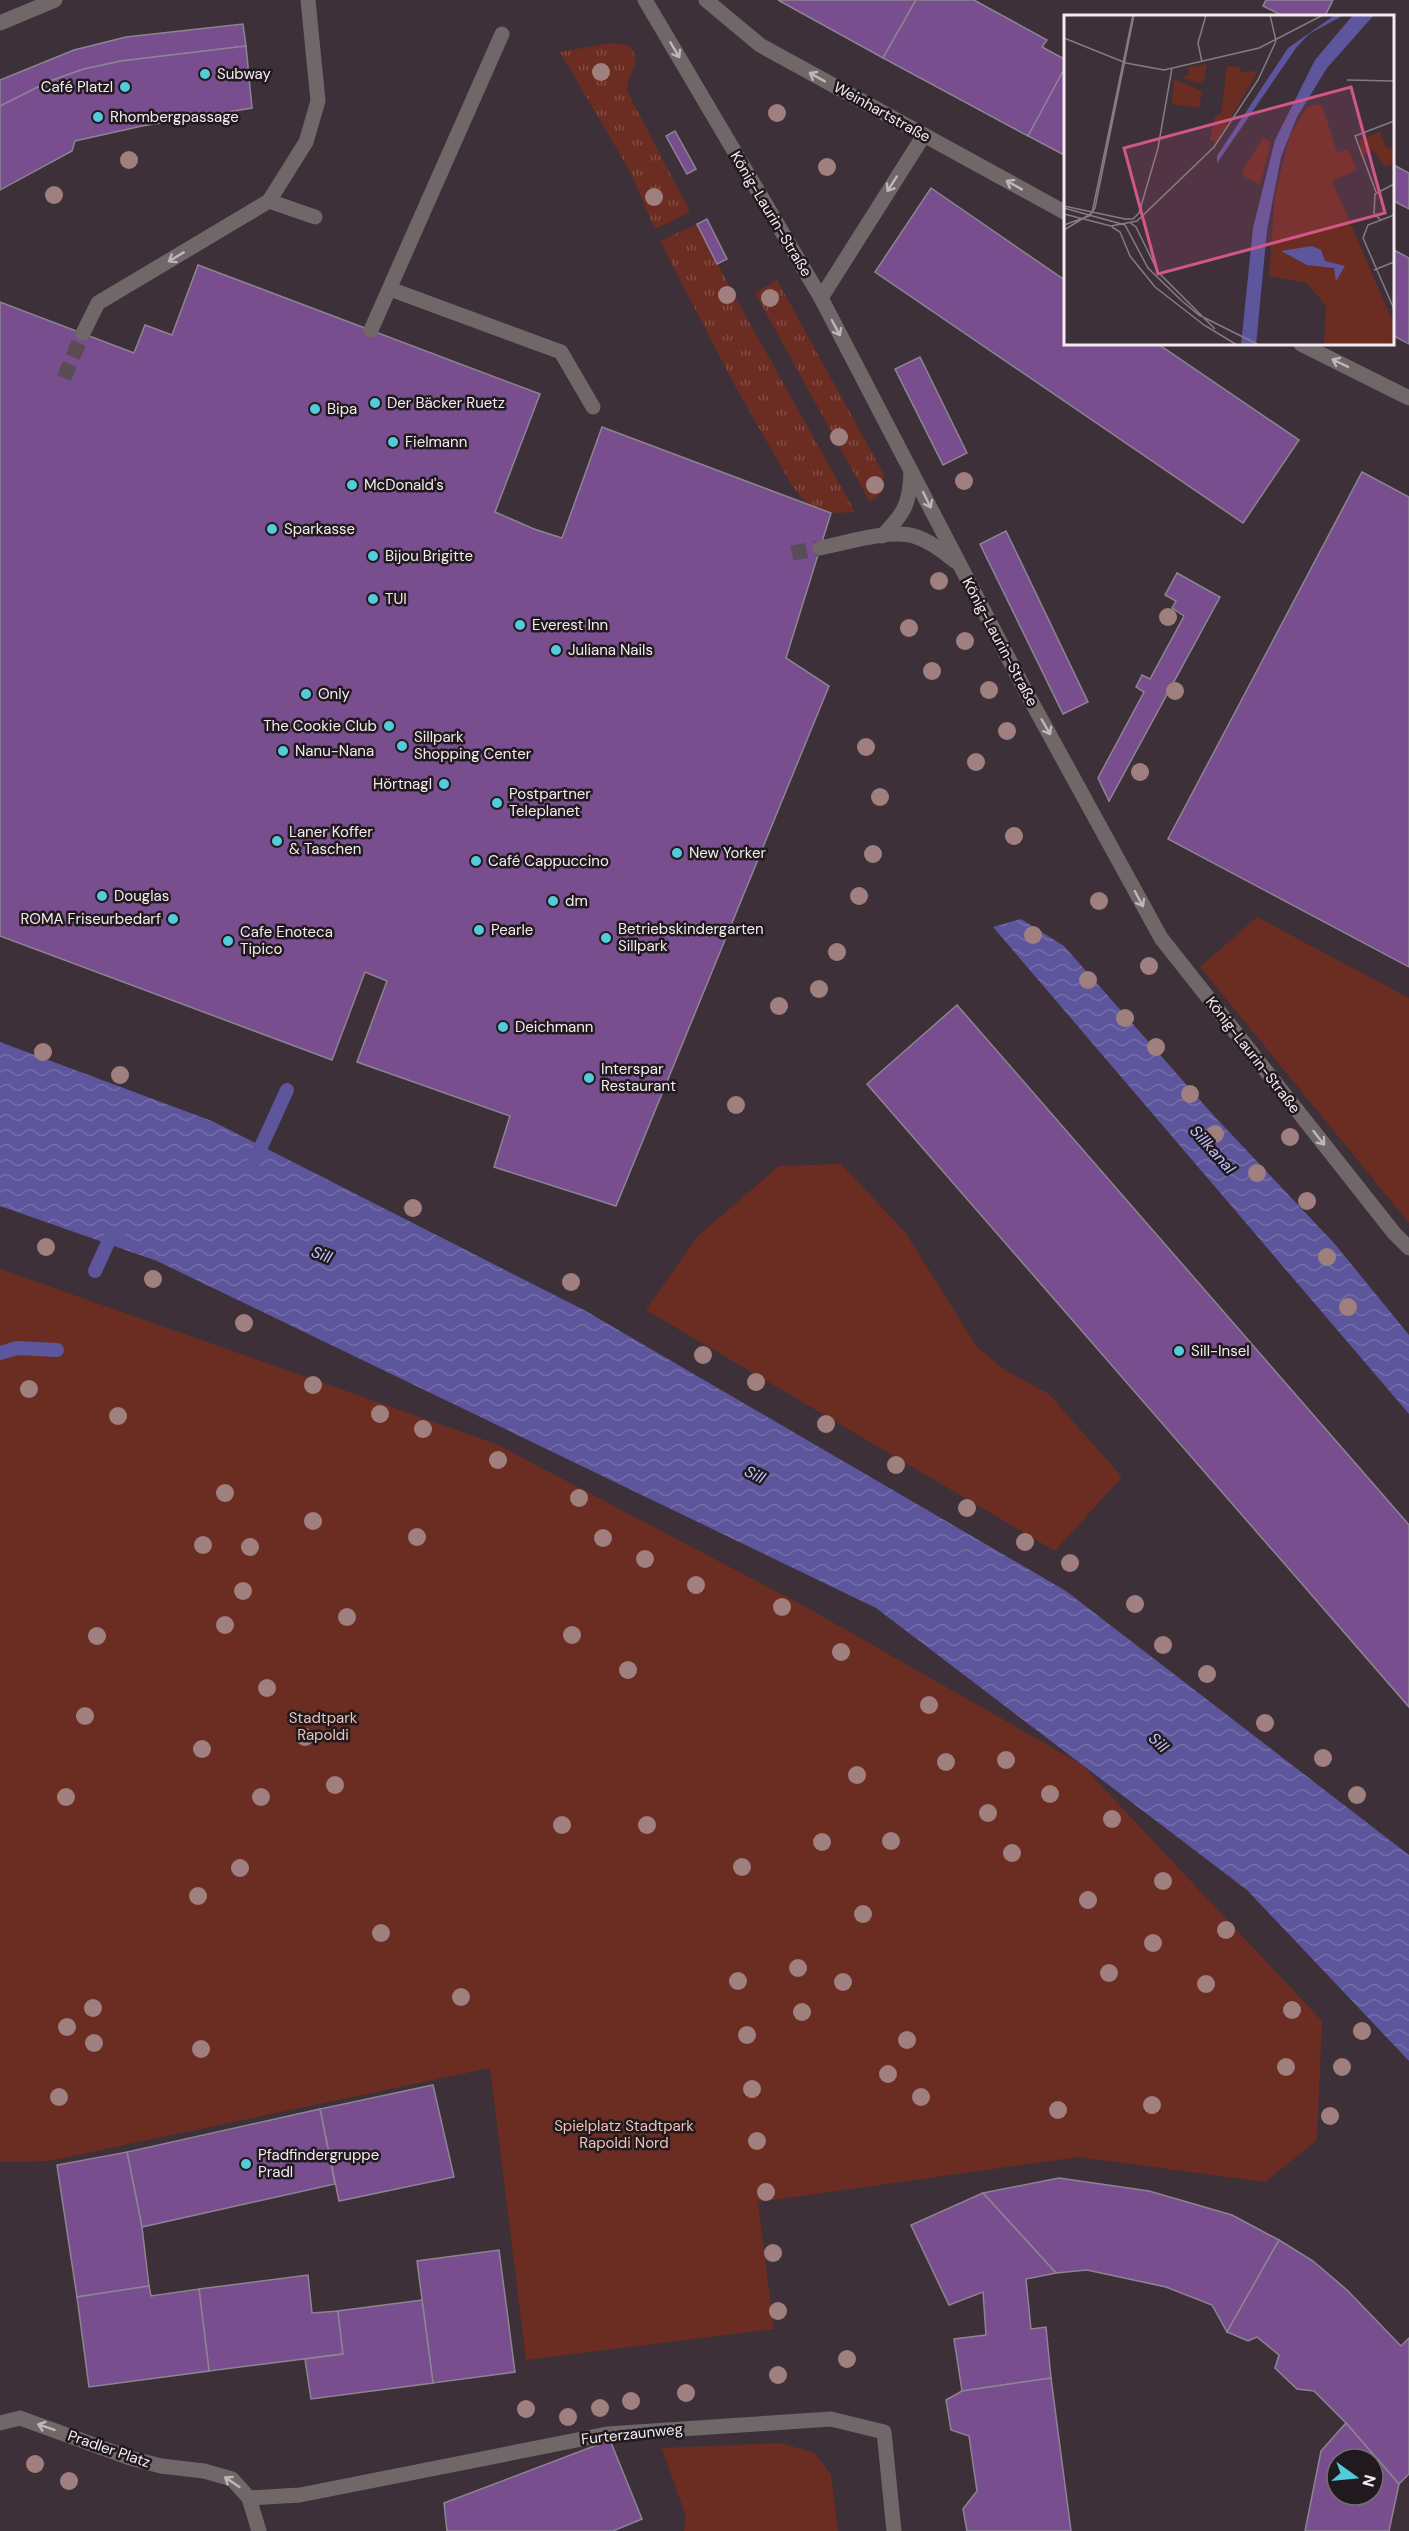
<svg xmlns="http://www.w3.org/2000/svg" width="1409" height="2531" viewBox="0 0 1409 2531" font-family="'DM Sans',sans-serif">
<style>
.grass{fill:url(#grass-tufts)}
.green{fill:#6b2d22}
.water{fill:url(#water-waves)}
.lines{fill:none;stroke-linecap:round;stroke-linejoin:round}
.stream{stroke:#5d569c;stroke-width:14}
.building{fill:#784e8f;stroke:#8d8493;stroke-width:1.5;fill-rule:evenodd}
.minor-tunnel{stroke:#584c55;stroke-width:15;stroke-dasharray:15 8;stroke-linecap:butt}
.minor{stroke:#6f6768;stroke-width:15}
.tree{fill:#9f807e}
.oneway{stroke:#bfb6ba}
.poi-dot{fill:#53cbdb;stroke:#201a1e;stroke-width:2}
.labels{text-anchor:middle;stroke-width:5;stroke-linejoin:round;paint-order:stroke}
.poi-label{font-size:15px;fill:#f4ebf1;stroke:#201a1e;text-anchor:start}
.street-label{font-size:15px;fill:#f4ebf1;stroke:#201a1e}
.park-label{font-size:15px;fill:#f0c1b7;stroke:#201a1e}
.water-label{font-size:16px;font-style:italic;fill:#c4c1fe;stroke:#201a1e}
.inset-road{fill:none;stroke:#867b83;stroke-width:1.5}
.view{fill:#d15788;fill-opacity:0.15;stroke:#d15788;stroke-width:3}
.inset-edge{fill:none;stroke:#f4ebf1;stroke-width:3}
</style>
<defs>
<pattern id="grass-tufts" width="24" height="20" patternUnits="userSpaceOnUse" patternTransform="scale(1.5)"><rect width="24" height="20" fill="#6b2d22"/><path d="M3 7l-1-3M5 7V3M7 7l1-3M15 17l-1-3M17 17v-4M19 17l1-3" fill="none" stroke="#814c43"/></pattern>
<pattern id="water-waves" width="16" height="10" patternUnits="userSpaceOnUse" patternTransform="scale(1.5)"><rect width="16" height="10" fill="#5d569c"/><path d="M0 5q4-4 8 0t8 0" fill="none" stroke="#756eaa"/></pattern>
</defs>
<rect width="100%" height="100%" fill="#3d3039"/>
<g class="grass">
<path d="M611 43 630 46C643 65 627 72 627 91L690 212 655 229 631 173 560 52Z"/>
<path d="M697 224 728 284 855 512 831 513 808 505 793 487 735 386 660 241Z"/>
<path d="M777 280 883 473C885 487 883 494 870 502L755 293Z"/>
</g>
<g class="green">
<path d="M1257 917 1409 998V1223L1200 967Z"/>
<path d="M841 1164 905 1232 977 1347 1006 1371 1049 1394 1122 1477 1055 1551 646 1310 698 1236 779 1166Z"/>
<path d="M0 1269 496 1444 804 1606 1081 1764 1322 2021 1317 2140 1265 2182 1079 2157 758 2202 774 2329 526 2360 490 2068 49 2161 0 2162Z"/>
<path d="M781 2443 814 2453 831 2474 838 2531H684L686 2517 662 2448Z"/>
</g>
<g class="water">
<path d="M1021 919 1064 946 1215 1117 1334 1243 1409 1335V1414L993 927Z"/>
<path d="M0 1042 212 1121 584 1310 1066 1591 1409 1855V2061L1247 1890 876 1608 157 1261 0 1206Z"/>
</g>
<g class="lines">
<g class="stream">
<path d="M254 1162 287 1090"/>
<path d="M95 1271 111 1236 119 1234"/>
<path d="M0 1353 17 1348 57 1350"/>
</g>
</g>
<g class="building">
<path d="M778 0H916L883 58Z"/>
<path d="M916 0H974L1047 40 1042 47 1066 60V67L1028 136 883 58Z"/>
<path d="M1266 0H1333L1325 16H1283L1263 6Z"/>
<path d="M243 24 246 46 121 61 84 69 50 81 0 106V80L74 50 126 37Z"/>
<path d="M246 46 252 108 142 126 75 141 72 151 0 190V106L50 81 84 69 121 61Z"/>
<path d="M1062 73 1066 75V156L1028 136Z"/>
<path d="M675 131 696 169 687 174 666 136Z"/>
<path d="M1392 164 1409 173V209L1392 200Z"/>
<path d="M931 188 1066 281V344H1158L1299 440 1243 523 875 272Z"/>
<path d="M707 219 727 259 717 264 697 224Z"/>
<path d="M1392 249 1409 258V344L1392 335Z"/>
<path d="M198 265 540 394 495 512 534 529 562 538 602 427 831 513 786 658 829 686 616 1206 494 1167 510 1116 357 1062 387 981 365 972 332 1060 0 936V302L134 353 145 325 172 335Z"/>
<path d="M920 357 967 453 943 465 895 369Z"/>
<path d="M1362 472 1409 497V967L1168 839Z"/>
<path d="M1006 531 1088 702 1063 714 980 544Z"/>
<path d="M1177 573 1220 597 1109 801 1098 778 1144 692 1136 687 1142 675 1150 679 1184 616 1172 608 1176 601 1165 595Z"/>
<path d="M957 1005 1409 1525V1707L867 1084Z"/>
<path d="M433 2085 454 2177 339 2201 320 2109Z"/>
<path d="M320 2109 335 2184 142 2227 127 2152Z"/>
<path d="M127 2152 142 2227 149 2286 77 2297 57 2165Z"/>
<path d="M1059 2178 1149 2191 1232 2215 1279 2240 1227 2332 1212 2305 1166 2287 1087 2270 1056 2273 983 2193Z"/>
<path d="M983 2193 1056 2273 1026 2279 1031 2329 1046 2327 1051 2378 962 2391 954 2339 986 2335 983 2292 949 2305 911 2225Z"/>
<path d="M1279 2240 1313 2261 1347 2290 1401 2346 1409 2338V2474L1399 2484 1346 2423 1314 2391 1297 2389 1275 2368 1279 2355 1257 2337 1248 2341 1227 2332Z"/>
<path d="M499 2250 515 2372 433 2383 417 2261Z"/>
<path d="M308 2275 312 2313 338 2311 343 2354 209 2371 199 2289Z"/>
<path d="M149 2286 151 2296 199 2289 209 2371 89 2387 77 2297Z"/>
<path d="M422 2300 433 2383 311 2399 305 2359 343 2354 338 2311Z"/>
<path d="M1051 2378 1071 2531H967L963 2509 977 2491 969 2436 951 2430 946 2400 962 2391Z"/>
<path d="M1346 2423 1399 2484 1389 2531H1305L1321 2451ZM1337 2459H1373V2495H1337Z"/>
<path d="M610 2440 642 2519 613 2531H447L444 2503Z"/>
</g>
<g class="lines">
<g class="minor-tunnel">
<path d="M64 378 83 333"/>
<path d="M792 553 820 548"/>
</g>
<g class="minor">
<path d="M645 0 821 298 1024 688 1161 938 1394 1233 1409 1248"/>
<path d="M706 0 760 45 1066 213"/>
<path d="M0 23 55 0"/>
<path d="M269 201 315 217"/>
<path d="M390 289 561 352 593 407"/>
<path d="M821 298 924 135"/>
<path d="M371 330 502 34"/>
<path d="M83 333 98 303 269 201 306 142 318 101 308 0"/>
<path d="M1301 344 1409 398"/>
<path d="M882 536C905 513 910 503 911 471"/>
<path d="M820 548C846 543 889 529 914 536 930 541 942 551 955 561"/>
<path d="M0 2423 20 2418 130 2458 161 2466 204 2471 232 2479 249 2498 259 2531"/>
<path d="M249 2498 300 2495 607 2434 831 2419 884 2432 894 2531"/>
</g>
</g>
<g class="tree">
<circle cx="601" cy="72" r="9"/>
<circle cx="777" cy="113" r="9"/>
<circle cx="129" cy="160" r="9"/>
<circle cx="827" cy="167" r="9"/>
<circle cx="54" cy="195" r="9"/>
<circle cx="654" cy="197" r="9"/>
<circle cx="727" cy="295" r="9"/>
<circle cx="770" cy="298" r="9"/>
<circle cx="839" cy="437" r="9"/>
<circle cx="964" cy="481" r="9"/>
<circle cx="875" cy="485" r="9"/>
<circle cx="939" cy="581" r="9"/>
<circle cx="1168" cy="617" r="9"/>
<circle cx="909" cy="628" r="9"/>
<circle cx="965" cy="641" r="9"/>
<circle cx="932" cy="671" r="9"/>
<circle cx="989" cy="690" r="9"/>
<circle cx="1175" cy="691" r="9"/>
<circle cx="1007" cy="731" r="9"/>
<circle cx="866" cy="747" r="9"/>
<circle cx="976" cy="762" r="9"/>
<circle cx="1140" cy="772" r="9"/>
<circle cx="880" cy="797" r="9"/>
<circle cx="1014" cy="836" r="9"/>
<circle cx="873" cy="854" r="9"/>
<circle cx="859" cy="896" r="9"/>
<circle cx="1099" cy="901" r="9"/>
<circle cx="1033" cy="935" r="9"/>
<circle cx="837" cy="952" r="9"/>
<circle cx="1149" cy="966" r="9"/>
<circle cx="1088" cy="980" r="9"/>
<circle cx="819" cy="989" r="9"/>
<circle cx="779" cy="1006" r="9"/>
<circle cx="1125" cy="1018" r="9"/>
<circle cx="1156" cy="1047" r="9"/>
<circle cx="43" cy="1052" r="9"/>
<circle cx="120" cy="1075" r="9"/>
<circle cx="1190" cy="1094" r="9"/>
<circle cx="736" cy="1105" r="9"/>
<circle cx="1215" cy="1134" r="9"/>
<circle cx="1290" cy="1137" r="9"/>
<circle cx="1257" cy="1173" r="9"/>
<circle cx="1307" cy="1201" r="9"/>
<circle cx="413" cy="1208" r="9"/>
<circle cx="46" cy="1247" r="9"/>
<circle cx="1327" cy="1257" r="9"/>
<circle cx="153" cy="1279" r="9"/>
<circle cx="571" cy="1282" r="9"/>
<circle cx="1348" cy="1307" r="9"/>
<circle cx="244" cy="1323" r="9"/>
<circle cx="703" cy="1355" r="9"/>
<circle cx="756" cy="1382" r="9"/>
<circle cx="313" cy="1385" r="9"/>
<circle cx="29" cy="1389" r="9"/>
<circle cx="380" cy="1414" r="9"/>
<circle cx="118" cy="1416" r="9"/>
<circle cx="826" cy="1424" r="9"/>
<circle cx="423" cy="1429" r="9"/>
<circle cx="498" cy="1460" r="9"/>
<circle cx="896" cy="1465" r="9"/>
<circle cx="225" cy="1493" r="9"/>
<circle cx="579" cy="1498" r="9"/>
<circle cx="967" cy="1508" r="9"/>
<circle cx="313" cy="1521" r="9"/>
<circle cx="417" cy="1537" r="9"/>
<circle cx="603" cy="1538" r="9"/>
<circle cx="1025" cy="1542" r="9"/>
<circle cx="203" cy="1545" r="9"/>
<circle cx="250" cy="1547" r="9"/>
<circle cx="645" cy="1559" r="9"/>
<circle cx="1070" cy="1563" r="9"/>
<circle cx="696" cy="1585" r="9"/>
<circle cx="243" cy="1591" r="9"/>
<circle cx="1135" cy="1604" r="9"/>
<circle cx="782" cy="1607" r="9"/>
<circle cx="347" cy="1617" r="9"/>
<circle cx="225" cy="1625" r="9"/>
<circle cx="572" cy="1635" r="9"/>
<circle cx="97" cy="1636" r="9"/>
<circle cx="1163" cy="1645" r="9"/>
<circle cx="841" cy="1652" r="9"/>
<circle cx="628" cy="1670" r="9"/>
<circle cx="1207" cy="1674" r="9"/>
<circle cx="267" cy="1688" r="9"/>
<circle cx="929" cy="1705" r="9"/>
<circle cx="85" cy="1716" r="9"/>
<circle cx="1265" cy="1723" r="9"/>
<circle cx="305" cy="1737" r="9"/>
<circle cx="202" cy="1749" r="9"/>
<circle cx="1323" cy="1758" r="9"/>
<circle cx="1006" cy="1760" r="9"/>
<circle cx="946" cy="1762" r="9"/>
<circle cx="857" cy="1775" r="9"/>
<circle cx="335" cy="1785" r="9"/>
<circle cx="1050" cy="1794" r="9"/>
<circle cx="1357" cy="1795" r="9"/>
<circle cx="66" cy="1797" r="9"/>
<circle cx="261" cy="1797" r="9"/>
<circle cx="988" cy="1813" r="9"/>
<circle cx="1112" cy="1819" r="9"/>
<circle cx="562" cy="1825" r="9"/>
<circle cx="647" cy="1825" r="9"/>
<circle cx="891" cy="1841" r="9"/>
<circle cx="822" cy="1842" r="9"/>
<circle cx="1012" cy="1853" r="9"/>
<circle cx="742" cy="1867" r="9"/>
<circle cx="240" cy="1868" r="9"/>
<circle cx="1163" cy="1881" r="9"/>
<circle cx="198" cy="1896" r="9"/>
<circle cx="1088" cy="1900" r="9"/>
<circle cx="863" cy="1914" r="9"/>
<circle cx="1226" cy="1930" r="9"/>
<circle cx="381" cy="1933" r="9"/>
<circle cx="1153" cy="1943" r="9"/>
<circle cx="798" cy="1968" r="9"/>
<circle cx="1109" cy="1973" r="9"/>
<circle cx="738" cy="1981" r="9"/>
<circle cx="843" cy="1982" r="9"/>
<circle cx="1206" cy="1984" r="9"/>
<circle cx="461" cy="1997" r="9"/>
<circle cx="93" cy="2008" r="9"/>
<circle cx="1292" cy="2010" r="9"/>
<circle cx="802" cy="2012" r="9"/>
<circle cx="67" cy="2027" r="9"/>
<circle cx="1362" cy="2031" r="9"/>
<circle cx="747" cy="2035" r="9"/>
<circle cx="907" cy="2040" r="9"/>
<circle cx="94" cy="2043" r="9"/>
<circle cx="201" cy="2049" r="9"/>
<circle cx="1286" cy="2067" r="9"/>
<circle cx="1342" cy="2067" r="9"/>
<circle cx="888" cy="2074" r="9"/>
<circle cx="752" cy="2089" r="9"/>
<circle cx="59" cy="2097" r="9"/>
<circle cx="921" cy="2097" r="9"/>
<circle cx="1152" cy="2105" r="9"/>
<circle cx="1058" cy="2110" r="9"/>
<circle cx="1330" cy="2116" r="9"/>
<circle cx="757" cy="2141" r="9"/>
<circle cx="766" cy="2192" r="9"/>
<circle cx="773" cy="2253" r="9"/>
<circle cx="778" cy="2311" r="9"/>
<circle cx="847" cy="2359" r="9"/>
<circle cx="778" cy="2375" r="9"/>
<circle cx="686" cy="2393" r="9"/>
<circle cx="631" cy="2401" r="9"/>
<circle cx="600" cy="2408" r="9"/>
<circle cx="526" cy="2409" r="9"/>
<circle cx="568" cy="2417" r="9"/>
<circle cx="35" cy="2464" r="9"/>
<circle cx="69" cy="2481" r="9"/>
</g>
<defs><path id="oneway-shaft" d="M-6 0H5M1.5-3L5.5 0L1.5 3" fill="none" stroke-width="1.6" stroke-linecap="round" stroke-linejoin="round" transform="scale(1.5)"/></defs>
<g class="oneway">
<use href="#oneway-shaft" transform="translate(675 50) rotate(59)"/>
<use href="#oneway-shaft" transform="translate(817 77) rotate(-151)"/>
<use href="#oneway-shaft" transform="translate(892 184) rotate(123)"/>
<use href="#oneway-shaft" transform="translate(1014 185) rotate(-151)"/>
<use href="#oneway-shaft" transform="translate(176 257) rotate(149)"/>
<use href="#oneway-shaft" transform="translate(836 328) rotate(62)"/>
<use href="#oneway-shaft" transform="translate(1340 363) rotate(-154)"/>
<use href="#oneway-shaft" transform="translate(927 500) rotate(64)"/>
<use href="#oneway-shaft" transform="translate(1046 727) rotate(60)"/>
<use href="#oneway-shaft" transform="translate(1139 899) rotate(62)"/>
<use href="#oneway-shaft" transform="translate(1319 1138) rotate(52)"/>
<use href="#oneway-shaft" transform="translate(46 2427) rotate(-161)"/>
<use href="#oneway-shaft" transform="translate(232 2482) rotate(-146)"/>
</g>
<g class="poi-dot">
<circle cx="205" cy="74" r="6"/>
<circle cx="125" cy="87" r="6"/>
<circle cx="98" cy="117" r="6"/>
<circle cx="375" cy="403" r="6"/>
<circle cx="315" cy="409" r="6"/>
<circle cx="393" cy="442" r="6"/>
<circle cx="352" cy="485" r="6"/>
<circle cx="272" cy="529" r="6"/>
<circle cx="373" cy="556" r="6"/>
<circle cx="373" cy="599" r="6"/>
<circle cx="520" cy="625" r="6"/>
<circle cx="556" cy="650" r="6"/>
<circle cx="306" cy="694" r="6"/>
<circle cx="389" cy="726" r="6"/>
<circle cx="402" cy="746" r="6"/>
<circle cx="283" cy="751" r="6"/>
<circle cx="444" cy="784" r="6"/>
<circle cx="497" cy="803" r="6"/>
<circle cx="277" cy="841" r="6"/>
<circle cx="677" cy="853" r="6"/>
<circle cx="476" cy="861" r="6"/>
<circle cx="102" cy="896" r="6"/>
<circle cx="553" cy="901" r="6"/>
<circle cx="173" cy="919" r="6"/>
<circle cx="479" cy="930" r="6"/>
<circle cx="606" cy="938" r="6"/>
<circle cx="228" cy="941" r="6"/>
<circle cx="503" cy="1027" r="6"/>
<circle cx="589" cy="1078" r="6"/>
<circle cx="1179" cy="1351" r="6"/>
<circle cx="246" cy="2164" r="6"/>
</g>
<g class="labels">
<g class="poi-label">
<text x="217" y="79">Subway</text>
<text x="113" y="92" text-anchor="end">Café Platzl</text>
<text x="110" y="122">Rhombergpassage</text>
<text x="387" y="408">Der Bäcker Ruetz</text>
<text x="327" y="414">Bipa</text>
<text x="405" y="447">Fielmann</text>
<text x="364" y="490">McDonald's</text>
<text x="284" y="534">Sparkasse</text>
<text x="385" y="561">Bijou Brigitte</text>
<text x="385" y="604">TUI</text>
<text x="532" y="630">Everest Inn</text>
<text x="568" y="655">Juliana Nails</text>
<text x="318" y="699">Only</text>
<text x="377" y="731" text-anchor="end">The Cookie Club</text>
<text x="414" y="742">Sillpark<tspan x="414" dy="17">Shopping Center</tspan></text>
<text x="295" y="756">Nanu-Nana</text>
<text x="432" y="789" text-anchor="end">Hörtnagl</text>
<text x="509" y="799">Postpartner<tspan x="509" dy="17">Teleplanet</tspan></text>
<text x="289" y="837">Laner Koffer<tspan x="289" dy="17">&amp; Taschen</tspan></text>
<text x="689" y="858">New Yorker</text>
<text x="488" y="866">Café Cappuccino</text>
<text x="114" y="901">Douglas</text>
<text x="565" y="906">dm</text>
<text x="161" y="924" text-anchor="end">ROMA Friseurbedarf</text>
<text x="618" y="934">Betriebskindergarten<tspan x="618" dy="17">Sillpark</tspan></text>
<text x="491" y="935">Pearle</text>
<text x="240" y="937">Cafe Enoteca<tspan x="240" dy="17">Tipico</tspan></text>
<text x="515" y="1032">Deichmann</text>
<text x="601" y="1074">Interspar<tspan x="601" dy="17">Restaurant</tspan></text>
<text x="1191" y="1356">Sill-Insel</text>
<text x="258" y="2160">Pfadfindergruppe<tspan x="258" dy="17">Pradl</tspan></text>
</g>
<g class="street-label">
<text transform="translate(882 112) rotate(29)" y="5">Weinhartstraße</text>
<text transform="translate(771 214) rotate(59)" y="5">König-Laurin-Straße</text>
<text transform="translate(1000 642) rotate(62)" y="5">König-Laurin-Straße</text>
<text transform="translate(1253 1055) rotate(52)" y="5">König-Laurin-Straße</text>
<text transform="translate(632 2434) rotate(-6)" y="5">Furterzaunweg</text>
<text transform="translate(109 2449) rotate(19)" y="5">Pradler Platz</text>
</g>
<g class="park-label">
<text x="323" y="1723">Stadtpark<tspan x="323" dy="17">Rapoldi</tspan></text>
<text x="624" y="2131">Spielplatz Stadtpark<tspan x="624" dy="17">Rapoldi Nord</tspan></text>
</g>
<g class="water-label">
<text transform="translate(1213 1149) rotate(48)" y="6">Sillkanal</text>
<text transform="translate(322 1254) rotate(21)" y="6">Sill</text>
<text transform="translate(755 1474) rotate(27)" y="6">Sill</text>
<text transform="translate(1159 1742) rotate(44)" y="6">Sill</text>
</g>
</g>
<g transform="translate(1064 15)">
<rect width="330" height="330" fill="#3d3039"/>
<path d="M143 49 140 65 135 68 117 63 125 59 124 53ZM163 51 175 52 177 57 194 56 152 128 146 124 151 101 157 99ZM110 64 138 76 135 93 108 89ZM254 89 259 93 273 138 284 134 293 155 268 166 330 309V327L320 330H260L262 291 243 268 205 261 211 180 226 120 243 92ZM316 117 322 133 330 132V148L321 152 310 136 297 141 296 125ZM199 123 207 127 196 170 180 161 178 156Z" fill="#6b2d22"/>
<path d="M271 0H280L245 19 232 33 153 148V141L224 33ZM289 0H310L263 53 233 102 217 142 203 215 192 330H177L189 213 211 125 251 45ZM248 231 257 235 261 246 281 251 272 266 270 253 243 250 217 236Z" fill="#5d569c"/>
<path class="inset-road" d="M206 0 212 26M0 23 62 48 100 55 195 33 259 0M138 47 134 28 142 0M283 65 330 66M312 177 291 121 330 106M0 191 61 204H69L75 198 94 133 108 53M0 193 61 210 84 253 118 286 135 300 195 330M28 198 69 0M0 199 47 211 73 206 150 132 194 65 212 26M330 200 304 210 299 223 330 294M317 205 310 199 311 179 330 169M65 207 72 212 94 257 151 314M0 210 25 201 31 193 70 0M48 212 56 217 66 241 91 272 140 310 173 330M0 215 28 198M310 255 330 247"/>
<path class="view" d="M287 72 321 198 94 259 60 133Z"/>
<rect width="330" height="330" class="inset-edge"/>
</g>
<g transform="translate(1355 2477) rotate(105)"><circle r="28" fill="#201a1e" stroke="#756e72" stroke-width="1.5"/>
<path d="M0-4.5L10 22L0 15L-10 22Z" fill="#53cbdb"/>
<text y="-9" font-size="16" font-weight="bold" text-anchor="middle" fill="#f4ebf1">N</text>
</g>
</svg>
